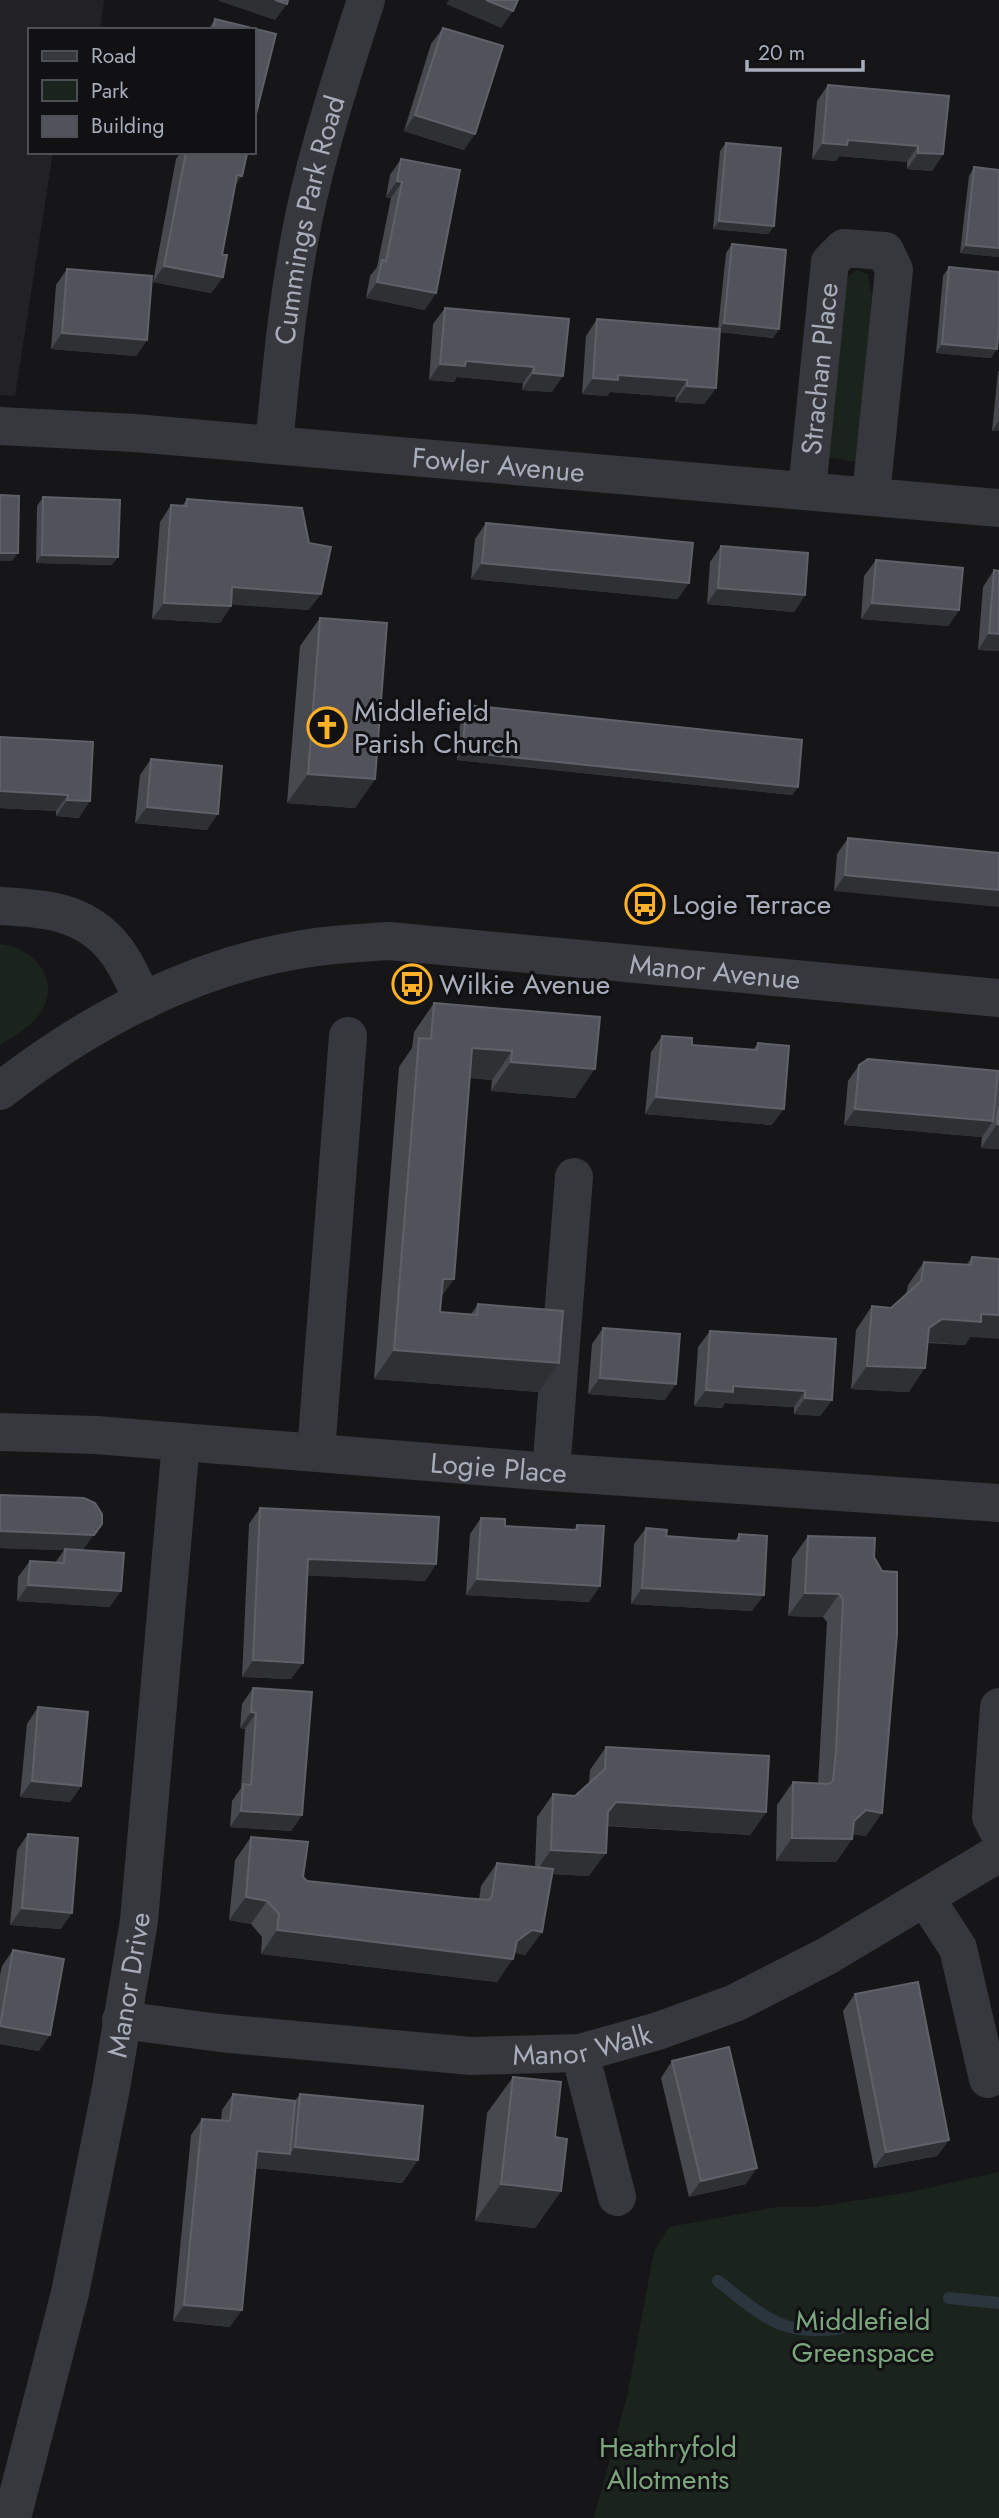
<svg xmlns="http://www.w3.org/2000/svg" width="999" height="2518" viewBox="0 0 999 2518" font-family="Jost,sans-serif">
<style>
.built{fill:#222225}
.green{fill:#1b241c}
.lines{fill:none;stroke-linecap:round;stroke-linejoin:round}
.stream{stroke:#2b353e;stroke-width:12}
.minor{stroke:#36383e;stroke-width:38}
.wall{fill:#47494e}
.shaded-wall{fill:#2f3034}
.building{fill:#52535a;stroke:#5f6169;stroke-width:2}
.labels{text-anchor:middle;stroke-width:6;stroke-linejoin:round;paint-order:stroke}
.street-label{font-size:28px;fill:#a7adba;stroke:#111113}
.poi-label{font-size:28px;fill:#a7adba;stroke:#111113;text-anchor:start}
.park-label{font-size:28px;fill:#7ca67d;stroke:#111113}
</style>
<rect width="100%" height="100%" fill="#161618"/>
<path class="built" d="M0 0H104L100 30H30V152H53L15 396 0 395Z"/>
<g class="green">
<path d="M857 270 868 274 872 296 857 462 826 457 846 284 849 276Z"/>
<path d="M0 944C32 947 61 978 42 1010 33 1026 15 1035 0 1045Z"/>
<path d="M999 2172V2518H594L627 2397 654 2252 669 2227 777 2207H815L910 2192Z"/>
</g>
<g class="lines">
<g class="stream">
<path d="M718 2281C762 2315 782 2338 841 2328"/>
<path d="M949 2298 999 2303"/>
</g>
<g class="minor">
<path id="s1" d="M0 426 135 433 999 508"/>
<path id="s2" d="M274 445C282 360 290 273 310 190 325 126 346 63 366 0"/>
<path id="s3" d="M807 490 830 262 844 248 885 251 894 270 871 495"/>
<path d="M0 906C43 908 85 911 114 948 127 963 134 984 144 1001"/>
<path id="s4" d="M0 1091C88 1022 192 967 303 949 331 944 361 943 389 941L999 998"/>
<path id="s5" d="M0 1432 96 1435 551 1472 999 1503"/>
<path d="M316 1452 348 1036"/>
<path d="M551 1472 574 1177"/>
<path d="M999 1707 991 1817 999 1832"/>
<path d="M926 1899 958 1948 988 2079"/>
<path id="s6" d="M121 2020 220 2033 471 2056 580 2053 658 2031 735 2003 827 1956 999 1853"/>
<path d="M580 2053 617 2197"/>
<path id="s7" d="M12 2518 70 2293 111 2088 139 1921 181 1442"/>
</g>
</g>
<g class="wall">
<path d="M215 19 254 30H208Z"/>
<path d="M443 28 464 150 404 131 431 44Z"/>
<path d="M828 85 943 154 932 171 907 169V162L839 156 836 161 812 159 817 101Z"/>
<path d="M726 143 774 226 768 234 713 229 720 151Z"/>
<path d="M181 152H236L235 186 222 255 223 277 211 293 153 282 176 159Z"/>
<path d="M401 159 425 310 366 298 370 276 377 267 391 198 386 197 390 175Z"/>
<path d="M974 167 999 257 960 253 969 176Z"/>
<path d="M732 244 779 329 773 338 720 332 716 388 704 404 675 402 676 397 610 392 607 396 582 394 586 336 597 319 718 329 726 253Z"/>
<path d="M949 267 991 358 936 353 943 276Z"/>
<path d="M67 269 147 340 136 356 51 349 56 285Z"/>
<path d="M445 308 569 319 552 392 522 390 523 383 457 377 454 382 429 380 433 324Z"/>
<path d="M999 371V431H992L998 372Z"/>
<path d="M43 497 112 565 36 563 37 506Z"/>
<path d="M187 499 309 610 231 604V606L220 623 152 619 160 522 171 505 182 506Z"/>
<path d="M486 523 678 599 471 579 475 539Z"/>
<path d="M721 546 805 595 794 612 707 604 710 562Z"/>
<path d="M876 560 959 610 948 626 861 619 864 576Z"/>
<path d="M994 570 999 571V651L978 650 983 587Z"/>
<path d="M320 618 375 779 355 808 287 803 300 646Z"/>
<path d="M467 705 798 787 792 795 457 760 461 713Z"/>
<path d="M0 737 93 742 79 818 56 816V811L0 808Z"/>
<path d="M151 759 207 830 135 823 140 775Z"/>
<path d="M848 838 999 853 834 891 837 854Z"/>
<path d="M434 1003 600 1017 575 1098 491 1091 492 1080 470 1078 454 1279 441 1297 440 1312 471 1314 478 1304 559 1363 539 1392 374 1379 399 1067 412 1048 414 1032Z"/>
<path d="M662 1036 692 1045 753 1050 758 1043 772 1125 645 1114 651 1052Z"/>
<path d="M859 1065 998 1075 999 1073V1149L981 1148 982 1137 844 1125 848 1081Z"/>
<path d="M972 1257 970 1337 965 1345 928 1343 909 1392 851 1389 856 1330 872 1306 891 1308 906 1295 908 1285 924 1262 967 1264Z"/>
<path d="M603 1328 665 1400 588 1394 592 1344Z"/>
<path d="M710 1331 832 1400 820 1416 794 1414V1407L725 1403 722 1408 694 1406 698 1347Z"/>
<path d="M0 1495 83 1551 110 1607 17 1601 18 1577 30 1561 55 1563 64 1550 0 1548Z"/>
<path d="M260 1508 436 1564 425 1581 307 1575 291 1679 242 1677 249 1524Z"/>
<path d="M481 1518 505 1526 574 1530 577 1525 600 1586 589 1602 466 1595 470 1534Z"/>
<path d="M646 1528 666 1536 735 1541 739 1534 752 1611 631 1604 634 1544Z"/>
<path d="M808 1536 875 1538 866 1836 853 1834 852 1839 836 1862 776 1861 777 1805 793 1782 818 1784 827 1622 823 1617 788 1616 792 1559Z"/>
<path d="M253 1688 302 1815 291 1831 230 1827 232 1801 241 1788 245 1729 240 1728 242 1704Z"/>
<path d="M38 1707 81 1786 70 1802 20 1797 27 1724Z"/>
<path d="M606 1747 766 1812 750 1835 607 1826 589 1876 552 1874 542 1932 525 1955 516 1953 514 1954 497 1982 261 1954 262 1937 251 1924 229 1920 235 1860 251 1837 307 1881 479 1900 481 1886 497 1863 535 1867 537 1817 553 1794 575 1796 589 1783 590 1770Z"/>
<path d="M28 1834 61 1929 10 1925 17 1850Z"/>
<path d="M13 1950 39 2051 0 2044V1975L2 1966Z"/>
<path d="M855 1994 949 2140 937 2156 874 2168 843 2011Z"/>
<path d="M672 2061 746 2184 689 2197 661 2078Z"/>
<path d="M513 2077 555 2137 561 2191 535 2228 475 2221 487 2113Z"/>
<path d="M233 2094 295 2101 300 2094 418 2160 402 2183 255 2168 230 2327 173 2321 191 2135 202 2119 221 2120 222 2110Z"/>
</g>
<g class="shaded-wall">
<path d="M219 0H275L287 4 275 20 219 1Z"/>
<path d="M449 0H486L513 11 501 28 446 4Z"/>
<path d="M415 115 475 134 464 150 404 131Z"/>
<path d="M848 140 918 146 907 162 839 156 836 161 812 159 823 143Z"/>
<path d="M918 153 943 154 932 171 907 169Z"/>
<path d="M237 175 242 176 231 192Z"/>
<path d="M397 181 402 182 391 198 386 197Z"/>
<path d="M719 221 774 226 768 234 713 229Z"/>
<path d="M966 245 999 248V257L960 253Z"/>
<path d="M164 266 223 277 211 293 153 282Z"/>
<path d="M377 282 436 293 425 310 366 298Z"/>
<path d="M724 323 779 329 773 338 718 332Z"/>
<path d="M62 333 147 340 136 356 51 349Z"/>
<path d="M942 344 997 349 991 358 936 353Z"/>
<path d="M466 361 534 367 523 383 457 377 454 382 429 380 440 364Z"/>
<path d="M533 373 563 376 552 392 522 390Z"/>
<path d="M618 375 687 380 676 397 610 392 607 396 582 394 593 378Z"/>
<path d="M687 386 716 388 704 404 675 402Z"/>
<path d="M998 422H999V431H992Z"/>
<path d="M0 553H18L12 561H0Z"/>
<path d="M42 555 118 557 112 565 36 563Z"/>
<path d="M482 563 689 583 678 599 471 579Z"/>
<path d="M232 587 321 594 309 610 221 604Z"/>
<path d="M718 588 805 595 794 612 707 604Z"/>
<path d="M164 603 231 606 220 623 152 619Z"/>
<path d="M872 603 959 610 948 626 861 619Z"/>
<path d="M989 633 999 634V651L978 650Z"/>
<path d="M462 752 798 787 792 795 457 760Z"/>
<path d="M308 774 375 779 355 808 287 803Z"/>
<path d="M0 791 68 795 56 811 0 808Z"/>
<path d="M67 800 90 801 79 818 56 816Z"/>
<path d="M147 807 218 814 207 830 135 823Z"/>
<path d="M845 875 999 890V907L834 891Z"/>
<path d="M472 1048 512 1051 492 1080 452 1076Z"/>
<path d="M511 1062 595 1069 575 1098 491 1091Z"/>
<path d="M656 1097 784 1109 772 1125 645 1114Z"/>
<path d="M855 1109 993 1121 982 1137 844 1125Z"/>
<path d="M997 1124 999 1125V1149L981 1148Z"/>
<path d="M443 1279H454L433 1308Z"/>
<path d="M981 1314 999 1315V1339L970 1337 965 1345 926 1342 929 1328 942 1319Z"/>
<path d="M394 1350 559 1363 539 1392 374 1379Z"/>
<path d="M867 1366 925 1368 909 1392 851 1389Z"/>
<path d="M600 1378 676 1384 665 1400 588 1394Z"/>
<path d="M733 1386 805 1391 794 1407 725 1403 722 1408 694 1406 706 1390Z"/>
<path d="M805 1398 832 1400 820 1416 794 1414Z"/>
<path d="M102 1524 82 1551 0 1548V1531Z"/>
<path d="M308 1559 436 1564 425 1581 296 1575Z"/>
<path d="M477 1579 600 1586 589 1602 466 1595Z"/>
<path d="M28 1585 121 1591 110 1607 17 1601Z"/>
<path d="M642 1588 764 1595 752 1611 631 1604Z"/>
<path d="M805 1593 839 1594 823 1617 788 1616Z"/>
<path d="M253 1660 303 1663 291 1679 242 1677Z"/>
<path d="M251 1712 256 1713 245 1729 240 1728Z"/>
<path d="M32 1781 81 1786 70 1802 20 1797Z"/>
<path d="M616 1802 766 1812 750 1835 600 1825 592 1835Z"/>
<path d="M866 1810 882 1813 866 1836 850 1834 852 1839 836 1862 776 1861 792 1838 854 1821Z"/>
<path d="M241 1811 302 1815 291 1831 230 1827Z"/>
<path d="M551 1850 606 1853 589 1876 535 1873Z"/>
<path d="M246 1897 267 1901 251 1924 229 1920Z"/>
<path d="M22 1908 72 1913 61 1929 10 1925Z"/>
<path d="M277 1930 517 1941 532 1930 542 1932 525 1955 516 1953 508 1958 513 1959 497 1982 261 1954Z"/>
<path d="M0 2026 50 2035 39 2051 0 2044Z"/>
<path d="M949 2140 937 2156 874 2168 886 2152Z"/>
<path d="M295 2147 418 2160 402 2183 245 2167 257 2151 290 2154Z"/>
<path d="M757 2168 746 2184 689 2197 701 2181Z"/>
<path d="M501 2184 561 2191 535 2228 475 2221Z"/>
<path d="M184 2305 242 2310 230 2327 173 2321Z"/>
</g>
<g class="building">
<path d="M275 0H288L287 4Z"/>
<path d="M486 0H518L513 11Z"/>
<path d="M215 19 276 34 254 122V30H213Z"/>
<path d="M443 28 503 46 475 134 415 115Z"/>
<path d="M828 85 949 96 943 154 918 153V146L848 140 847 145 823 143Z"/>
<path d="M726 143 781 148 774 226 719 221Z"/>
<path d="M186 152H236L247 154 242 176 237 175 222 255H227L223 277 164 266Z"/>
<path d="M401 159 460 170 436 293 377 282 382 260 386 261 402 182 397 181Z"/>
<path d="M974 167 999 170V248L966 245Z"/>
<path d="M732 244 786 250 779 329 724 323Z"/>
<path d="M949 267 999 272V326L997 349 942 344Z"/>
<path d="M67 269 152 276 147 340 62 333Z"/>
<path d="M445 308 569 319 563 376 533 373 534 367 466 361 465 366 440 364Z"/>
<path d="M597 319 720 329 716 388 687 386V380L618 375V380L593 378Z"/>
<path d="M0 495 19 496 18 553H0Z"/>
<path d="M43 497 120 500 118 557 42 555Z"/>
<path d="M187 499 302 508 309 543 331 547 321 594 232 587 231 606 164 603 171 505 186 506Z"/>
<path d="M486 523 693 543 689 583 482 563Z"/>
<path d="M721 546 808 553 805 595 718 588Z"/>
<path d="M876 560 963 568 959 610 872 603Z"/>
<path d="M994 570 999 571V634L989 633Z"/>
<path d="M320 618 387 623 375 779 308 774Z"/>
<path d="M467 705 802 740 798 787 462 752Z"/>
<path d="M0 737 93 742 90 801 67 800 68 795 0 791Z"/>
<path d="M151 759 222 766 218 814 147 807Z"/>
<path d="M848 838 999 853V890L845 875Z"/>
<path d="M434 1003 600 1017 595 1069 511 1062 512 1051 472 1048 454 1279H443L440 1312 477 1315 478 1304 563 1311 559 1363 394 1350 419 1038 431 1039Z"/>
<path d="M662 1036 692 1038V1045L757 1050 758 1043 789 1046 784 1109 656 1097Z"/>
<path d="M868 1059 998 1071 993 1121 855 1109 859 1065Z"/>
<path d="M999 1106V1125L997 1124Z"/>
<path d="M972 1257 999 1259V1315L981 1314V1322L942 1319 929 1328 925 1368 867 1366 872 1306 891 1308 921 1281 924 1262 971 1265Z"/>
<path d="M603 1328 680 1334 676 1384 600 1378Z"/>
<path d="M710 1331 836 1339 832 1400 805 1398V1391L733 1386V1392L706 1390Z"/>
<path d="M0 1495 84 1498 95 1503 102 1514V1524L94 1535 0 1531Z"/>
<path d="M260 1508 439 1517 436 1564 308 1559 303 1663 253 1660Z"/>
<path d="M481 1518 505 1519V1526L577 1530V1525L604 1526 600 1586 477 1579Z"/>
<path d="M646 1528 667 1530 666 1536 705 1539 739 1541V1534L767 1536 764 1595 642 1588Z"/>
<path d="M808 1536 875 1538 874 1557 882 1571 897 1572V1634L882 1813 866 1810 854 1821 852 1839 792 1838 793 1782 828 1784 833 1781 836 1751 843 1599 839 1594 805 1593Z"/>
<path d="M65 1549 124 1553 121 1591 28 1585 30 1561 64 1563Z"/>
<path d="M253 1688 312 1692 302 1815 241 1811 243 1784 251 1785 256 1713 251 1712Z"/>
<path d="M38 1707 88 1712 81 1786 32 1781Z"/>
<path d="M606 1747 769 1756 766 1812 616 1802 608 1812 606 1853 551 1850 553 1794 575 1796 605 1769Z"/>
<path d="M28 1834 78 1838 72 1913 22 1908Z"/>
<path d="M251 1837 308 1842 303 1877 307 1881 464 1898 489 1900 492 1896 497 1863 553 1869 542 1932 532 1930 517 1941 513 1959 277 1930 279 1914 267 1901 246 1897Z"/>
<path d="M13 1950 64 1959 50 2035 0 2026Z"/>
<path d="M918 1982 949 2140 886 2152 855 1994Z"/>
<path d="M729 2047 757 2168 701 2181 672 2061Z"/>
<path d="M513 2077 561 2082 555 2137 567 2139 561 2191 501 2184Z"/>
<path d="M233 2094 295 2101 290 2154 257 2151 242 2310 184 2305 202 2119 230 2121Z"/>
<path d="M300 2094 423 2106 418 2160 295 2147Z"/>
</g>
<defs>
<g id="church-ring" transform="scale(2.0125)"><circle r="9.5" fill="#111113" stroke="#ffb227" stroke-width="1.5"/><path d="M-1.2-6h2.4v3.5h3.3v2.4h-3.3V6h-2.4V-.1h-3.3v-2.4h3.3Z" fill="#ffb227"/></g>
<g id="bus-ring" transform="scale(2.0125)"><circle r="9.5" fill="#111113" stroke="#ffb227" stroke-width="1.5"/><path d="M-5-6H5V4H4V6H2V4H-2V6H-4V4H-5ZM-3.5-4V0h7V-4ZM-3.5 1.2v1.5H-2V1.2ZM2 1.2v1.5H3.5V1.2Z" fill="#ffb227"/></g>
</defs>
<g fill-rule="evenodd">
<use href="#church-ring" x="327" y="727"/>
<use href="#bus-ring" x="645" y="904"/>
<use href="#bus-ring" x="412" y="984"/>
</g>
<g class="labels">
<g class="street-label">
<text dy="10" stroke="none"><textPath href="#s2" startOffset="228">Cummings Park Road</textPath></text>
<text dy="10" stroke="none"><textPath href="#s3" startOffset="122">Strachan Place</textPath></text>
<text dy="10" stroke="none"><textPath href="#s1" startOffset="500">Fowler Avenue</textPath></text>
<text dy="10" stroke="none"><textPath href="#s4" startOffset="752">Manor Avenue</textPath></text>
<text dy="10" stroke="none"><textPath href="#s5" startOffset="500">Logie Place</textPath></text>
<text dy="10" stroke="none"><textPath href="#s7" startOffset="546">Manor Drive</textPath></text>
<text dy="10" stroke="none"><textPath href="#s6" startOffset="464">Manor Walk</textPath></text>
</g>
<g class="poi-label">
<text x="354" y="721">Middlefield<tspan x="354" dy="32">Parish Church</tspan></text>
<text x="672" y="914">Logie Terrace</text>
<text x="439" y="994">Wilkie Avenue</text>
</g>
<g class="park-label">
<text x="863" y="2330">Middlefield<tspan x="863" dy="32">Greenspace</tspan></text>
<text x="668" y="2457">Heathryfold<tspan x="668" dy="32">Allotments</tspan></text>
</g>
</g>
<rect x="28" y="28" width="228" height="126" fill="#111113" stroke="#4d4f56" stroke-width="2"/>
<rect x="42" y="51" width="35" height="10" fill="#36383e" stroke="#4d4f56" stroke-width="2"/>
<text x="91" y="63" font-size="21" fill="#a7adba">Road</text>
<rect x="42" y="80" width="35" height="21" fill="#1b241c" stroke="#4d4f56" stroke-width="2"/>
<text x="91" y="98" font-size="21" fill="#a7adba">Park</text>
<rect x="42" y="116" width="35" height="21" fill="#52535a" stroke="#4d4f56" stroke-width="2"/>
<text x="91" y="133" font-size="21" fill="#a7adba">Building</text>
<path d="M747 60v10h116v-10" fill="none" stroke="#a7adba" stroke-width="3.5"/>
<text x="758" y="60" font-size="21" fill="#a7adba" stroke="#111113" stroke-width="5" paint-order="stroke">20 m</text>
</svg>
